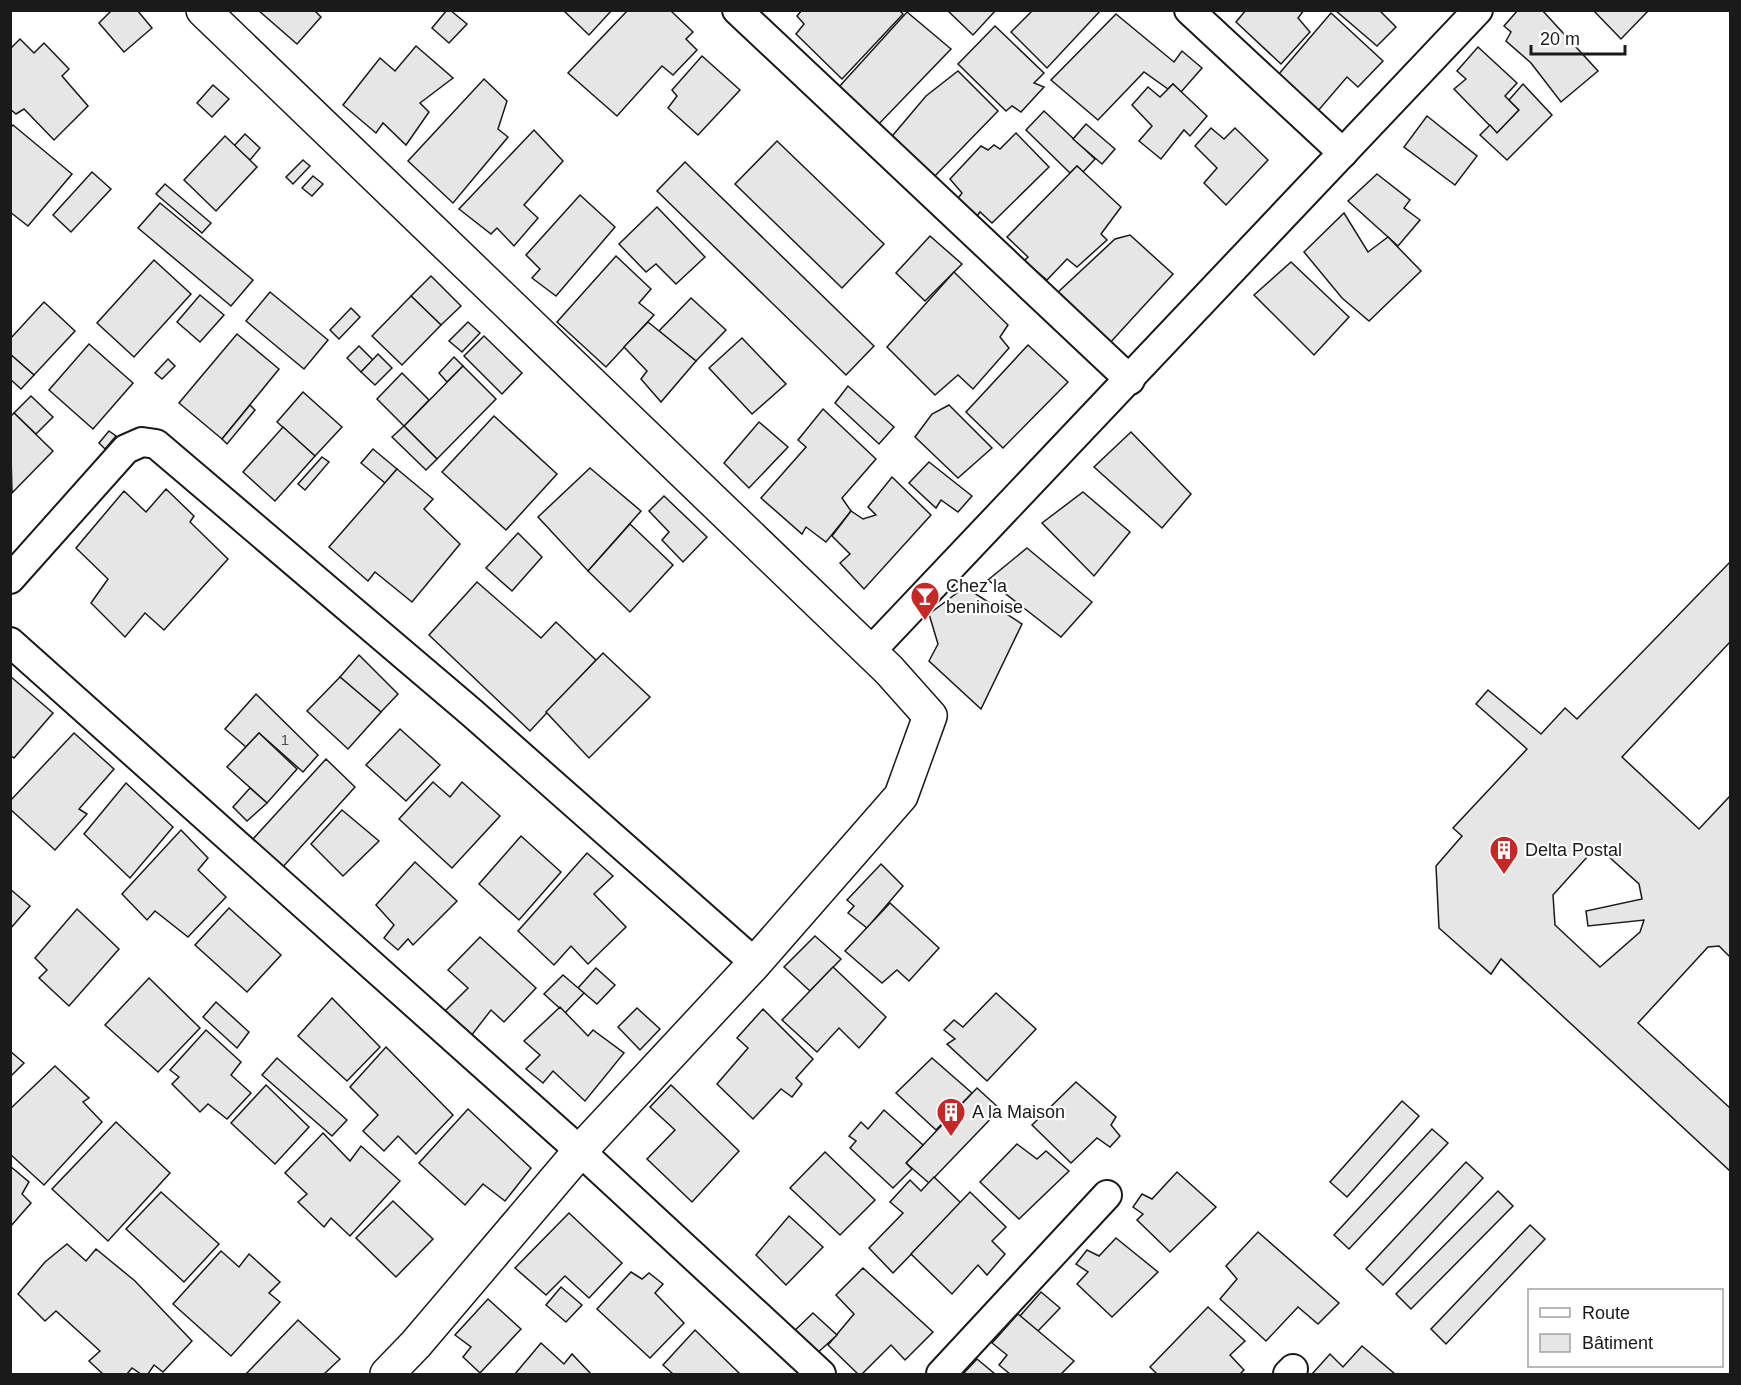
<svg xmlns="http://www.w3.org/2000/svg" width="1741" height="1385" viewBox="0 0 1741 1385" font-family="Helvetica,sans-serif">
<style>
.building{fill:#e6e6e6;stroke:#1a1a1a;stroke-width:1.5;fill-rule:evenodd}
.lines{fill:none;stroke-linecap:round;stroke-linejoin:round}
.street-casing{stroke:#1a1a1a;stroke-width:32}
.secondary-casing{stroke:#1a1a1a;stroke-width:36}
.street{stroke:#fff;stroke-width:28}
.secondary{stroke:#fff;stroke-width:33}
.labels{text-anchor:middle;stroke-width:4.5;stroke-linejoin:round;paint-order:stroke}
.number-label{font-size:15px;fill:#4d4d4d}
.poi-label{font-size:18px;fill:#1a1a1a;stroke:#fff;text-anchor:start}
</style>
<rect width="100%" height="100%" fill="#fff"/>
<g class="building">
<path d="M112 10H137L152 28 124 52 99 23Z"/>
<path d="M258 10H314L321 17 297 44Z"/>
<path d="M447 10H450L467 24 449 43 432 28Z"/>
<path d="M563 10H612L589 35Z"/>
<path d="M628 10H670L693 32 686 39 697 50 673 75 662 66 617 116 568 73Z"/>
<path d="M802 10H899L903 14 842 79 796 34 804 24 797 16Z"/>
<path d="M947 10H996L973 35Z"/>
<path d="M1029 10H1101L1047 68 1011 32 1031 12Z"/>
<path d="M1246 10H1304L1298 18 1310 32 1281 64 1236 22Z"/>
<path d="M1335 10H1379L1396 27 1377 46Z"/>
<path d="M1518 10H1542L1598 71 1561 102 1531 63 1506 41 1511 32 1504 26Z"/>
<path d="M1593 10H1649L1621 39Z"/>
<path d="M907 12 951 49 875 128 838 88Z"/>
<path d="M1331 13 1383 61 1358 87 1347 77 1317 112 1278 75Z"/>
<path d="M1116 14 1174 62 1182 51 1202 68 1181 92 1173 84 1168 89 1144 72 1098 120 1051 80Z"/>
<path d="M995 26 1044 73 1034 83 1044 87 1021 112 1012 106 1006 111 958 64Z"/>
<path d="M20 39 34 53 44 43 69 69 62 76 88 106 54 140 24 109 16 114 10 109V49Z"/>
<path d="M416 46 453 78 420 103 429 112 406 145 383 123 376 133 343 105 380 58 395 71Z"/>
<path d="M1478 47 1517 83 1505 96 1519 110 1497 133 1454 89 1466 79 1457 71Z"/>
<path d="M702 56 740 90 698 135 668 108 677 96 672 90Z"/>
<path d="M958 71 998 111 931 180 888 141 926 96Z"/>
<path d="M484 79 507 101 498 129 508 137 453 203 408 161Z"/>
<path d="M1173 84 1207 116 1190 136 1184 130 1161 159 1139 141 1152 126 1132 105 1148 87 1160 97Z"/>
<path d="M1523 84 1552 115 1507 160 1480 135 1490 125 1497 133 1519 110 1509 100Z"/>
<path d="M213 85 229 99 212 117 197 103Z"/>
<path d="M1044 111 1095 159 1083 172 1077 166 1070 173 1026 130Z"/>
<path d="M1427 116 1477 156 1455 185 1404 147Z"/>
<path d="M1086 124 1115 149 1102 164 1073 139Z"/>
<path d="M13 125 72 174 28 226 10 212V128Z"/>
<path d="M1211 128 1224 139 1235 128 1268 160 1226 205 1204 183 1217 168 1195 146Z"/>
<path d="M534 130 563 161 524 205 538 218 514 246 497 228 491 234 459 209Z"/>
<path d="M1016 133 1049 167 992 223 980 212 975 219 956 201 962 193 950 179 981 146 988 150 994 145 1000 149Z"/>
<path d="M245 134 260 148 250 160 234 146Z"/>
<path d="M225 136 257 167 216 211 184 180Z"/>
<path d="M777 141 884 244 842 288 735 184Z"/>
<path d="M303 160 310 166 293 184 286 177Z"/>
<path d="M685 162 874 346 846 375 657 191Z"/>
<path d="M1077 166 1121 207 1101 234 1107 240 1077 267 1067 259 1047 280 1024 261 1028 257 1007 237Z"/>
<path d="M92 172 111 189 71 232 53 215Z"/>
<path d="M1377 174 1410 200 1404 208 1420 220 1398 246 1348 201Z"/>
<path d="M313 176 323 184 312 196 302 188Z"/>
<path d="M165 184 211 223 202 233 156 194Z"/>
<path d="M580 195 615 227 556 296 532 278 540 269 526 255Z"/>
<path d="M160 203 253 280 231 306 138 228Z"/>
<path d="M657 207 705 257 676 284 656 264 646 272 619 244Z"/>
<path d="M1344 213 1368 252 1388 237 1421 271 1369 321 1342 298 1304 252Z"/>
<path d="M1130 235 1173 274 1108 345 1056 294 1115 239Z"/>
<path d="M930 236 962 264 925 301 896 273Z"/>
<path d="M616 256 651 289 639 303 654 315 606 367 557 322Z"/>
<path d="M154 260 191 294 134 357 97 323Z"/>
<path d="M1291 262 1349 317 1314 355 1254 295Z"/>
<path d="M954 272 1008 325 1000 337 1009 348 973 389 958 375 935 395 887 347Z"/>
<path d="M431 276 461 306 441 325 411 296Z"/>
<path d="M270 292 328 340 304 369 246 321Z"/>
<path d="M200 295 224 315 200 342 177 322Z"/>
<path d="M411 296 441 325 402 365 372 336Z"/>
<path d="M691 298 726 330 696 361 659 331Z"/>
<path d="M44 302 75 331 34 375 10 354V339Z"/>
<path d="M351 308 360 317 339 339 330 330Z"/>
<path d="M468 322 480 333 462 352 449 341Z"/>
<path d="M648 322 696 361 661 402 641 379 647 371 624 347Z"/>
<path d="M237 334 279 369 222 439 179 403Z"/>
<path d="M484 336 522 373 502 394 464 356Z"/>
<path d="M742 338 786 384 752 414 709 368Z"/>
<path d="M89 344 133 383 93 429 49 390Z"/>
<path d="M1028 345 1068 382 1003 448 966 412Z"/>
<path d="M359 346 373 360 361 372 347 358Z"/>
<path d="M10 354 34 375 21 389 10 379Z"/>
<path d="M378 354 392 368 375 385 361 372Z"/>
<path d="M454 357 463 366 447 382 439 373Z"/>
<path d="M168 359 175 366 162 379 155 373Z"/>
<path d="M463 366 496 399 437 459 404 426Z"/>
<path d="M402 373 429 400 404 426 377 399Z"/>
<path d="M848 386 894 427 879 444 835 403Z"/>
<path d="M303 392 342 427 315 456 277 422Z"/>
<path d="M31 396 53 417 36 434 14 413Z"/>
<path d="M250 405 255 410 227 444 222 439Z"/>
<path d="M949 405 992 448 958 478 915 437 932 414Z"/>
<path d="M823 409 876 459 842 498 851 511 826 542 806 527 802 534 761 498 806 447 798 440Z"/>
<path d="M14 413 53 451 12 493 10 417Z"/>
<path d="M494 416 557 474 506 530 442 472Z"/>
<path d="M759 422 788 447 749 488 724 463Z"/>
<path d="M404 426 437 459 426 470 392 437Z"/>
<path d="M283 427 315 456 275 501 243 472Z"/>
<path d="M109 431 116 436 105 449 99 443Z"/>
<path d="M1131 432 1191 494 1162 528 1094 467Z"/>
<path d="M373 449 397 469 385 483 361 463Z"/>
<path d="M322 457 329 462 305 490 298 484Z"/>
<path d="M929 462 972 496 958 512 941 500 936 508 909 483Z"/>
<path d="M590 468 641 511 588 571 538 517Z"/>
<path d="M397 469 433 499 424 509 460 544 412 602 375 572 368 581 329 547Z"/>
<path d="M892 477 931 515 864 589 840 563 850 554 832 536 851 511 863 519 876 515 868 507Z"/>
<path d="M166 489 194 516 190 522 228 559 164 630 145 613 125 637 91 603 108 579 76 548 124 491 146 512Z"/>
<path d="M1083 492 1130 532 1094 576 1042 523Z"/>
<path d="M664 496 707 537 683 562 662 540 669 532 649 511Z"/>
<path d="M630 524 673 565 630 612 588 571Z"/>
<path d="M518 533 542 557 512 591 486 568Z"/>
<path d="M1027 548 1092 602 1061 637 988 580Z"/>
<path d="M1730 562V642L1622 757 1699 829 1730 796V957L1719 946 1708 947 1638 1023 1730 1108V1171L1501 959 1491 974 1439 928 1436 866 1462 836 1453 828 1527 749 1476 704 1488 690 1541 734 1565 708 1577 719ZM1597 846 1639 884 1642 899 1586 911 1588 926 1644 920 1640 932 1600 967 1555 925 1553 895Z"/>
<path d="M477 582 541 638 556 622 596 660 530 731 429 635Z"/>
<path d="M965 587 1022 624 981 709 929 661 938 644 929 614Z"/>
<path d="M603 653 650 697 589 758 546 712Z"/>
<path d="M359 655 398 694 381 712 340 677Z"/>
<path d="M10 676 53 713 14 758 10 755Z"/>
<path d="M340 677 381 712 348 749 307 711Z"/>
<path d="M256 694 318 755 303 772 259 733 246 747 225 729Z"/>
<path d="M400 729 440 765 406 801 366 765Z"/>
<path d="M74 733 114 769 79 809 87 814 55 850 10 809V801Z"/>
<path d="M259 733 297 769 267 803 227 767Z"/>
<path d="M326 759 355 787 281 869 252 840Z"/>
<path d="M433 782 450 797 462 782 500 816 452 868 399 819Z"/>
<path d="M126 783 173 827 130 878 84 834Z"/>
<path d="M250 788 267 803 247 821 233 807Z"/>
<path d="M342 810 379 841 343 876 311 844Z"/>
<path d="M181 830 208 858 198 870 226 897 188 937 155 911 147 920 122 894Z"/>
<path d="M521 836 561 872 519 920 479 884Z"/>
<path d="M587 853 613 876 594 894 626 927 588 964 571 946 554 965 518 931Z"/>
<path d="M415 862 457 901 413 945 408 939 398 950 384 938 394 925 376 905Z"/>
<path d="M881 864 903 886 867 928 848 913 854 906 847 900Z"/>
<path d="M10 889 30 906 10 929Z"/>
<path d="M890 903 939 948 909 981 897 970 882 983 845 951Z"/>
<path d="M229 908 281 955 247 992 195 945Z"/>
<path d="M77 909 119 949 69 1006 39 978 47 970 35 958Z"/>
<path d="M815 936 841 959 810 991 784 967Z"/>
<path d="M480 937 536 988 504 1022 491 1010 471 1036 445 1011 468 988 448 970Z"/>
<path d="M833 967 886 1017 859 1048 839 1028 817 1052 782 1020Z"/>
<path d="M596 968 615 985 597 1004 578 988Z"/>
<path d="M563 975 584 993 565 1013 544 994Z"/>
<path d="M149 978 200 1028 158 1072 105 1025Z"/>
<path d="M996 993 1036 1029 987 1081 947 1044 955 1039 944 1030 954 1020 963 1027Z"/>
<path d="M332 998 380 1047 347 1081 298 1036Z"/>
<path d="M216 1002 249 1032 237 1048 203 1017Z"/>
<path d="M560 1007 588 1036 593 1030 624 1053 585 1101 553 1071 543 1083 526 1069 540 1055 524 1041Z"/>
<path d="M637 1008 660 1029 640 1050 618 1027Z"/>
<path d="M763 1009 813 1059 796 1078 802 1084 792 1097 781 1089 753 1119 717 1084 748 1048 737 1038Z"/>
<path d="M206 1030 241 1062 231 1075 251 1093 227 1119 208 1104 200 1112 172 1084 179 1077 170 1070Z"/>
<path d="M386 1047 453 1115 416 1154 398 1136 384 1151 363 1131 378 1115 350 1087Z"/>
<path d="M10 1051 24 1063 10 1077Z"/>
<path d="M277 1058 347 1120 332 1136 262 1075Z"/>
<path d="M932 1058 972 1093 936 1130 896 1093Z"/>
<path d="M55 1066 89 1098 83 1102 102 1122 44 1185 10 1154V1109Z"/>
<path d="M1076 1082 1116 1117 1111 1125 1120 1136 1110 1147 1097 1138 1071 1163 1032 1125Z"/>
<path d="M266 1085 309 1127 275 1164 231 1123Z"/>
<path d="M671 1085 739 1151 692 1202 647 1159 675 1130 650 1107Z"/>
<path d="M977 1088 1000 1109 929 1183 906 1163Z"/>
<path d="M1402 1101 1419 1116 1347 1197 1330 1182Z"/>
<path d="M468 1109 531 1168 505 1201 483 1184 465 1205 419 1163Z"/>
<path d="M884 1110 923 1145 906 1163 912 1169 893 1188 850 1148 856 1141 849 1136 861 1122 868 1129Z"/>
<path d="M116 1122 170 1173 108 1241 52 1189Z"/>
<path d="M1432 1129 1448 1143 1349 1249 1334 1235Z"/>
<path d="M323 1133 350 1161 361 1146 400 1181 350 1236 331 1218 324 1227 298 1202 307 1194 285 1173Z"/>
<path d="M1017 1144 1037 1159 1046 1151 1069 1171 1019 1219 980 1182Z"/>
<path d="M825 1152 875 1200 840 1235 790 1188Z"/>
<path d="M1466 1162 1483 1178 1383 1285 1366 1269Z"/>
<path d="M10 1166 29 1182 22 1194 31 1203 10 1227Z"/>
<path d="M1177 1172 1216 1207 1170 1252 1137 1220 1143 1214 1133 1207 1142 1194 1152 1199Z"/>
<path d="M934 1177 961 1203 893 1273 869 1248 903 1213 890 1202 910 1180 921 1191Z"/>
<path d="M1498 1191 1513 1206 1411 1309 1396 1294Z"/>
<path d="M161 1192 219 1244 184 1282 126 1229Z"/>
<path d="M970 1192 1006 1227 992 1241 1005 1254 987 1275 978 1265 952 1294 911 1254Z"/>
<path d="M393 1201 433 1239 396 1277 356 1238Z"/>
<path d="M569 1213 622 1263 589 1298 565 1276 546 1295 515 1268Z"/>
<path d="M789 1216 823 1247 786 1285 756 1255Z"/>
<path d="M1530 1225 1545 1239 1446 1344 1431 1329Z"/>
<path d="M1258 1232 1339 1303 1318 1324 1298 1307 1266 1341 1220 1299 1237 1279 1226 1266Z"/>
<path d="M1116 1238 1158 1272 1112 1317 1077 1284 1088 1272 1076 1264 1087 1250 1099 1256Z"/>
<path d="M67 1244 86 1261 96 1249 135 1281 192 1341 163 1372 154 1365 148 1374H141L132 1368 127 1374H103L89 1361 100 1351 56 1311 45 1321 18 1294 45 1262Z"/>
<path d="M221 1251 239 1267 249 1254 280 1282 269 1293 280 1302 231 1356 173 1304Z"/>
<path d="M863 1268 933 1332 905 1360 891 1345 862 1374H858L828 1345 854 1314 836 1295Z"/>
<path d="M631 1272 642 1279 649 1273 663 1284 655 1293 684 1323 650 1358 597 1309Z"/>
<path d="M561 1287 582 1305 566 1322 546 1305Z"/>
<path d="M1041 1292 1060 1308 1038 1331 1020 1316Z"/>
<path d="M488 1299 521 1329 480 1373 463 1357 471 1347 455 1335Z"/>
<path d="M1208 1307 1245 1341 1230 1355 1244 1370 1240 1374H1157L1150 1367Z"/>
<path d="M813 1313 837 1335 813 1357 790 1335Z"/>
<path d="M1018 1314 1074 1361 1061 1374H1010L999 1365 1007 1355 992 1343Z"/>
<path d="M298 1320 340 1359 324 1374H246Z"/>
<path d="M695 1330 740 1374H673L663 1365Z"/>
<path d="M541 1343 564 1364 572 1354 591 1374H515Z"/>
<path d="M1362 1346 1395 1374H1312L1330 1354 1343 1367Z"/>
<path d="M977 1359 995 1374H963Z"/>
</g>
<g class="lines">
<g class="street-casing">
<g id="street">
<path d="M737 10 1130 380"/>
<path d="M1189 10 1343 153"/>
<path d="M10 579 126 449 142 442 156 444 471 712 755 963"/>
<path d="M10 642 580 1151 821 1374"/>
<path d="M870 652 1478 10"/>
<path d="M941 1374 1107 1195"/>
<path d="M1288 1374 1293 1369"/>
</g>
</g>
<g class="secondary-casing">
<path id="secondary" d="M203 10 889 670 930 716 901 796 755 963 580 1151 416 1344 387 1374"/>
</g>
<use href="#street" class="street"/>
<use href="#secondary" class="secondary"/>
</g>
<defs>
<g id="bar-pin" transform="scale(1.5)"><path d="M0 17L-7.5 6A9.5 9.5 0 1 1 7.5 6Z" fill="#c62828" stroke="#fff"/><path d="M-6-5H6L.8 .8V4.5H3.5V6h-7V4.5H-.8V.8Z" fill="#fff"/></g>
<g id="building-pin" transform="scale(1.5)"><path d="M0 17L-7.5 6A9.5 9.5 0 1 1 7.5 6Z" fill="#c62828" stroke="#fff"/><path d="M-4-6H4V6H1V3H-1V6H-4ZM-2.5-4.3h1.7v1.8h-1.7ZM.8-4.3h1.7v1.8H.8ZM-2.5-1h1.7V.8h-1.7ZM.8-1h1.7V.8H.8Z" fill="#fff"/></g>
</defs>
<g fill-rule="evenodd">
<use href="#bar-pin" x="925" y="596"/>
<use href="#building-pin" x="1504" y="850"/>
<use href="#building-pin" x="951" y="1112"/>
</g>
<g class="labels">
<g class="number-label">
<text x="285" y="745">1</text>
</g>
<g class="poi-label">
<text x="946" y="592">Chez la<tspan x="946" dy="21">beninoise</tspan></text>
<text x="1525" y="856">Delta Postal</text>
<text x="972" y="1118">A la Maison</text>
</g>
</g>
<rect width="1741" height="1385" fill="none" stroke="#1a1a1a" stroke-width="24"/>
<rect x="1528" y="1289" width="195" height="78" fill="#ffffff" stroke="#a3a3a3" stroke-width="1.5"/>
<rect x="1540" y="1308" width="30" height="9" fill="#ffffff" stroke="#a3a3a3" stroke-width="1.5"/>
<text x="1582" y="1319" font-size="18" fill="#1a1a1a">Route</text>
<rect x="1540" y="1334" width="30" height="18" fill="#e6e6e6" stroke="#a3a3a3" stroke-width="1.5"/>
<text x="1582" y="1349" font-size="18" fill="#1a1a1a">Bâtiment</text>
<path d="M1531 45v9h94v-9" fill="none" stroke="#1a1a1a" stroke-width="3"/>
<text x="1540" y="45" font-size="18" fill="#1a1a1a" stroke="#ffffff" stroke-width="4.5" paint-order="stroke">20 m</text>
</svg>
